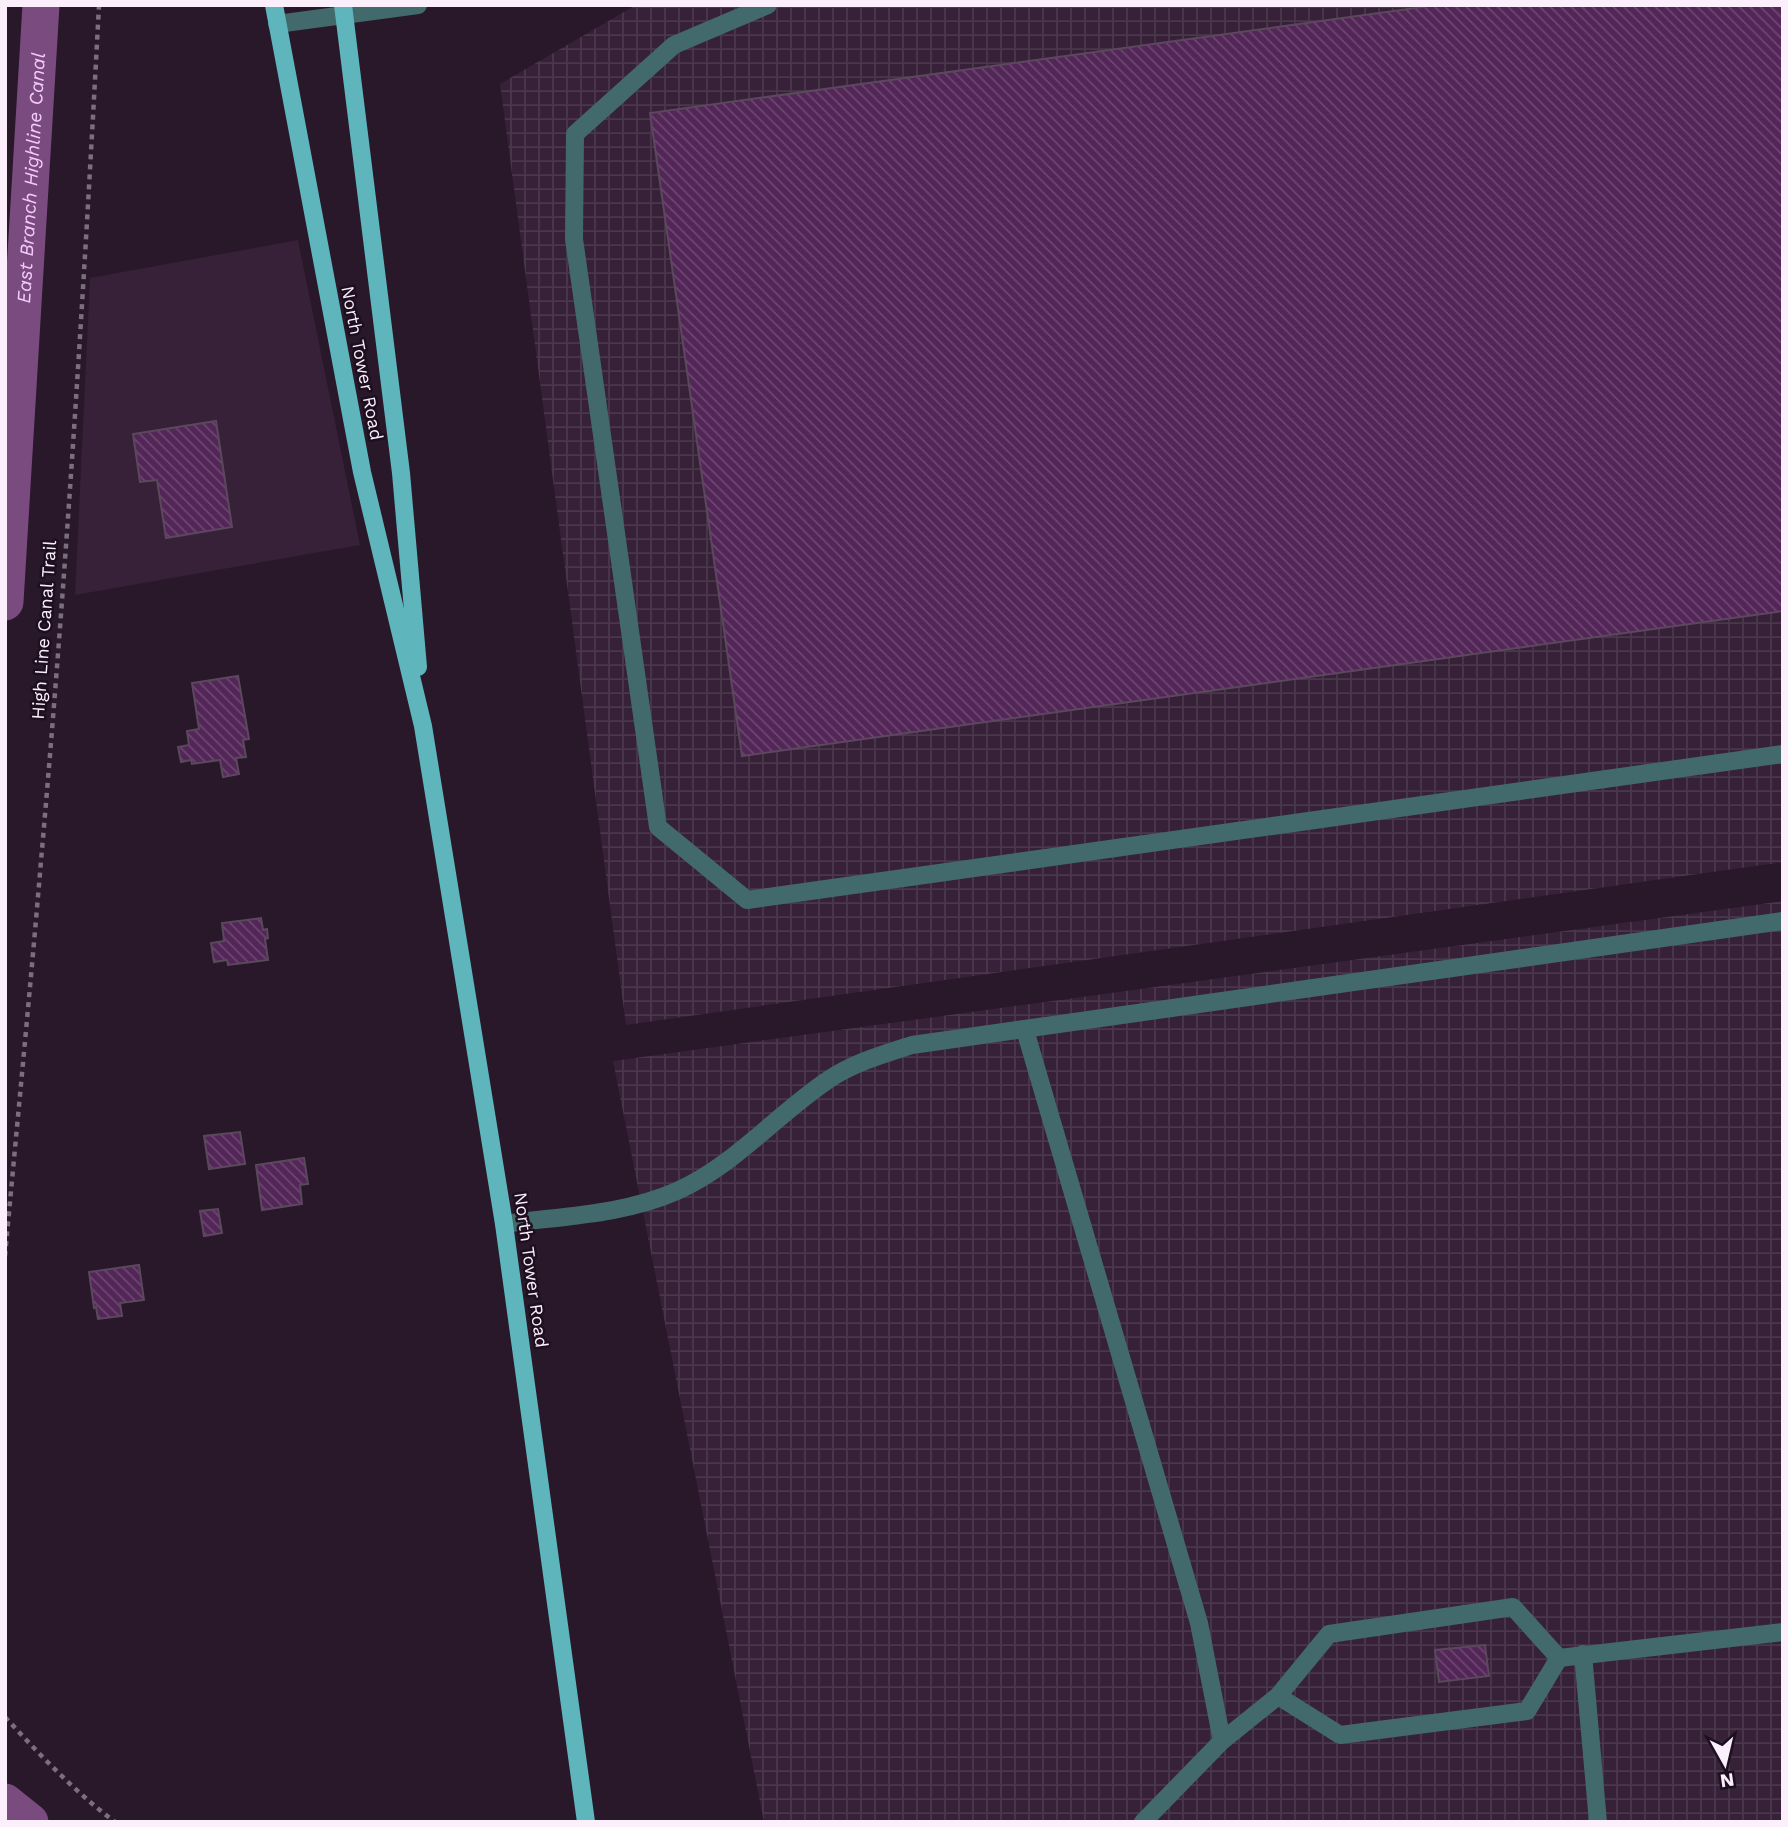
<svg xmlns="http://www.w3.org/2000/svg" width="1788" height="1827" viewBox="0 0 1788 1827" font-family="'Work Sans',sans-serif">
<style>
.built{fill:#362138}
.industrial{fill:url(#industrial-grid)}
.lines{fill:none;stroke-linecap:round;stroke-linejoin:round}
.canal{stroke:#7a4b7f;stroke-width:37}
.building{fill:url(#building-back-hatch);stroke:#5b485d;stroke-width:2}
.path{stroke:#7c6e7e;stroke-width:4.5;stroke-dasharray:5 5;stroke-linecap:butt}
.service{stroke:#42696c;stroke-width:18}
.minor{stroke:#42696c;stroke-width:18}
.primary{stroke:#5fb5bc;stroke-width:18}
.labels{text-anchor:middle;stroke-width:5;stroke-linejoin:round;paint-order:stroke}
.street-label{font-size:18px;fill:#fbeffc;stroke:#1e0f20}
.water-label{font-size:19px;font-style:italic;fill:#f6cbfa;stroke:#1e0f20}
</style>
<defs>
<pattern id="industrial-grid" width="8" height="8" patternUnits="userSpaceOnUse" patternTransform="scale(1.75)"><rect width="8" height="8" fill="#362138"/><path d="M0 4h8M4 0v8" fill="none" stroke="#4a374c"/></pattern>
<pattern id="building-back-hatch" width="6" height="6" patternUnits="userSpaceOnUse" patternTransform="scale(1.75)"><rect width="6" height="6" fill="#532658"/><path d="M-1 5l2 2M0 0l6 6M5-1l2 2" fill="none" stroke="#6d4671"/></pattern>
</defs>
<rect width="100%" height="100%" fill="#28182a"/>
<path class="built" d="M298 240 360 545 75 595 90 278Z"/>
<g class="industrial">
<path d="M636 5H1783V862L626 1025 500 84Z"/>
<path d="M1783 901V1822H764L613 1061Z"/>
</g>
<g class="lines">
<g class="canal">
<path id="s1" d="M5 602 41 5"/>
<path d="M5 1802 30 1822"/>
</g>
</g>
<g class="building">
<path d="M1437 5H1783V611L742 756 650 113Z"/>
<path d="M216 421 232 527 166 538 157 480 140 482 133 434Z"/>
<path d="M238 676 249 739 243 740 246 757 236 758 239 774 223 777 220 760 192 764 191 760 181 762 178 747 189 745 187 731 199 729 192 683Z"/>
<path d="M261 918 263 930 267 929 268 938 265 939 268 960 228 965 227 960 214 962 211 943 224 941 222 923Z"/>
<path d="M240 1132 245 1164 209 1169 204 1136Z"/>
<path d="M304 1158 308 1184 300 1185 302 1204 262 1210 256 1165Z"/>
<path d="M218 1209 222 1233 204 1236 200 1211Z"/>
<path d="M139 1265 144 1300 120 1303 122 1316 98 1319 96 1307 94 1308 89 1272Z"/>
<path d="M1485 1645 1489 1676 1439 1682 1435 1650Z"/>
</g>
<g class="lines">
<g class="path">
<path d="M5 1256C17 1125 30 993 41 861 66 576 84 291 99 5"/>
<path d="M5 1717C40 1755 74 1791 115 1822"/>
</g>
<g class="service">
<path d="M768 5 674 45 575 134 574 239 658 827 747 900 1783 754"/>
<path d="M1025 1030 1199 1623 1222 1741"/>
<path d="M504 1224C561 1216 623 1215 677 1191 735 1165 776 1115 828 1080 853 1063 884 1054 912 1045L1783 921"/>
<path d="M1583 1654 1598 1822"/>
<path d="M1278 1696 1340 1735 1527 1711 1559 1658 1783 1632"/>
<path d="M1143 1822 1222 1741 1278 1696 1329 1634 1513 1607 1559 1658"/>
</g>
<path class="minor" d="M277 24 418 5"/>
<g class="primary">
<path d="M274 5 362 472 423 726 504 1224 586 1822"/>
<path d="M343 5 401 473 418 667"/>
</g>
</g>
<g class="labels">
<g class="street-label">
<text transform="translate(362 363) rotate(79)" y="6">North Tower Road</text>
<text transform="translate(44 630) rotate(-86)" y="6">High Line Canal Trail</text>
<text transform="translate(531 1270) rotate(82)" y="6">North Tower Road</text>
</g>
<g class="water-label">
<text dy="7" stroke="none"><textPath href="#s1" startOffset="425">East Branch Highline Canal</textPath></text>
</g>
</g>
<rect width="1788" height="1827" fill="none" stroke="#fbeffc" stroke-width="14"/>
<g transform="translate(1725 1764) rotate(172)" stroke="#1e0f20" stroke-width="5" paint-order="stroke">
<path d="M0-5L12 26L0 18L-12 26Z" fill="#fbeffc"/>
<text y="-10" font-size="19" font-weight="bold" text-anchor="middle" fill="#fbeffc">N</text>
</g>
</svg>
